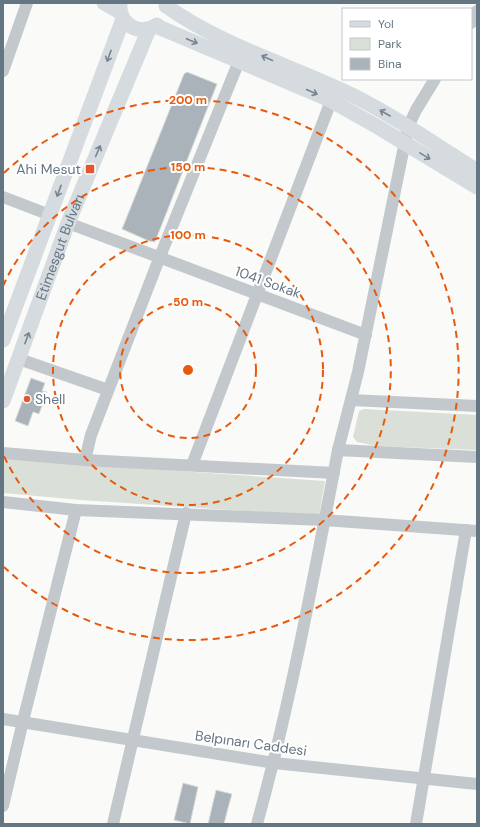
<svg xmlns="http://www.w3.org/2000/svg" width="480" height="827" viewBox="0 0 480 827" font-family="'DM Sans',sans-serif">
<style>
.green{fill:#dadfd7}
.building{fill:#aab3b9;stroke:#dcdcda}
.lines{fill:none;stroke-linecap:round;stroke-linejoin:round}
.minor{stroke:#c3c8cc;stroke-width:12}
.major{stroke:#d6dbdf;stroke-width:15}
.oneway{stroke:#768591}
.ring{fill:none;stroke:#e8590c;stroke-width:2;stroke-dasharray:7 5}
.poi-dot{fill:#e4572e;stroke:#fff;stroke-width:1.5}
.labels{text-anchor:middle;stroke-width:4;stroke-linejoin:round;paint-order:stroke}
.poi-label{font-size:14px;fill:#657683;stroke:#fff;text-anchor:end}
.street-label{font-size:14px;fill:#657683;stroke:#fff}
.centre{fill:#e8590c;stroke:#fff;stroke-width:2}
.ring-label{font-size:12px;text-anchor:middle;font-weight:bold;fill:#e8590c;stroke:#fff;stroke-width:4;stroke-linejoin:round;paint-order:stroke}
</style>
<rect width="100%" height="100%" fill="#fafaf8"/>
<g class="green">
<path d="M364 409 477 415V450L376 446 357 442 353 437 359 411Z"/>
<path d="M3 459H4L325 481 319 516 81 500 3 493Z"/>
</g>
<g class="building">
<path d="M187 72 217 84 155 242 149 241 122 229 184 74Z"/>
<path d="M31 378 45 383 42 391 47 392 39 414 33 412 28 426 15 421Z"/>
<path d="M183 783 198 787 190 824 174 820Z"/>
<path d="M216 790 232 794 228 808 224 824H208Z"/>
</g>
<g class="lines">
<g class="minor">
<path d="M471 23 477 11"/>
<path d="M3 71 27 3"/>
<path d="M3 197 50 215"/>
<path d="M68 223 366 335"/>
<path d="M19 359 108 390"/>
<path d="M351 400 477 406"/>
<path d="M338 450 358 372 408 127 416 110 435 79"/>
<path d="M3 453 85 460 334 473"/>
<path d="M85 460 91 435 159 259 239 61"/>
<path d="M192 465 331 101"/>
<path d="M3 502 76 510 324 520 477 531"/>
<path d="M3 719 274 763 477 784"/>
<path d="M3 806 23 721 76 510"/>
<path d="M113 824 186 513"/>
<path d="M257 824C291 701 314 575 338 450L477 457"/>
<path d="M416 824 466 530"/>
</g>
<g class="major">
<path d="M104 3 120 12"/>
<path d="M120 3C118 24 139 37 157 25"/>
<path d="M166 6C222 46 290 65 352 95 396 117 436 145 477 171"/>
<path d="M156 26 328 99 378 127 477 187"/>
<path d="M3 340 123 19"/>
<path id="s1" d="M3 401 68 223 149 29"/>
</g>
</g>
<defs><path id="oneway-shaft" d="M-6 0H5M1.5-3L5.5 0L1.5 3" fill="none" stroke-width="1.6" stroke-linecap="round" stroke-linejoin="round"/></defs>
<g class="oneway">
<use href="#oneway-shaft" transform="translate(192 41) rotate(23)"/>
<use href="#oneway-shaft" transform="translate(109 56) rotate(110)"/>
<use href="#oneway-shaft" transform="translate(267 58) rotate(-156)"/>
<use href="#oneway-shaft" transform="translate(312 92) rotate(24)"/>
<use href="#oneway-shaft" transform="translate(385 113) rotate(-150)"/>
<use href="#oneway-shaft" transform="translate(98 151) rotate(-67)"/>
<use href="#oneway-shaft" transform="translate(425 156) rotate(31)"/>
<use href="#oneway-shaft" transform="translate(59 191) rotate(110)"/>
<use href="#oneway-shaft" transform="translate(27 338) rotate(-70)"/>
</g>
<g class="ring">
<circle cx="188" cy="370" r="68"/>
<circle cx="188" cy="370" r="135"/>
<path d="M3 286A203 203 0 1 1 3 454"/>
<path d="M4 173A270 270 0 1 1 4 567"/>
</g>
<g class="poi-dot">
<rect x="85" y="164" width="10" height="10" rx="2"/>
<circle cx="27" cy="399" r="4"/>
</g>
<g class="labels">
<g class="poi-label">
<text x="81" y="174">Ahi Mesut</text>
<text x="35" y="404" text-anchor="start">Shell</text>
</g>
<g class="street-label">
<text dy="5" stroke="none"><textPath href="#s1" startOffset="164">Etimesgut Bulvarı</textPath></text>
<text transform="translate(268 282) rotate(20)" y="5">1041 Sokak</text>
<text transform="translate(251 743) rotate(8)" y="5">Belpınarı Caddesi</text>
</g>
</g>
<circle cx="188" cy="370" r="6" class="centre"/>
<g class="ring-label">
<text x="188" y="104">200 m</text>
<text x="188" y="171">150 m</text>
<text x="188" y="239">100 m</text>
<text x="188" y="306">50 m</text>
</g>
<rect width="480" height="827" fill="none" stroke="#657683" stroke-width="8"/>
<rect x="342" y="8" width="130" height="72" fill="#ffffff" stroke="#c1c8cd"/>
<rect x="350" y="21" width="20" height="6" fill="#d6dbdf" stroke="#c1c8cd"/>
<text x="378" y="28" font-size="12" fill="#657683">Yol</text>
<rect x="350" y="38" width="20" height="12" fill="#dadfd7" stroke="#c1c8cd"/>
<text x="378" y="48" font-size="12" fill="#657683">Park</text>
<rect x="350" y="58" width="20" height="12" fill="#aab3b9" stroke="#c1c8cd"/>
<text x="378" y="68" font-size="12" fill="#657683">Bina</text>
</svg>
